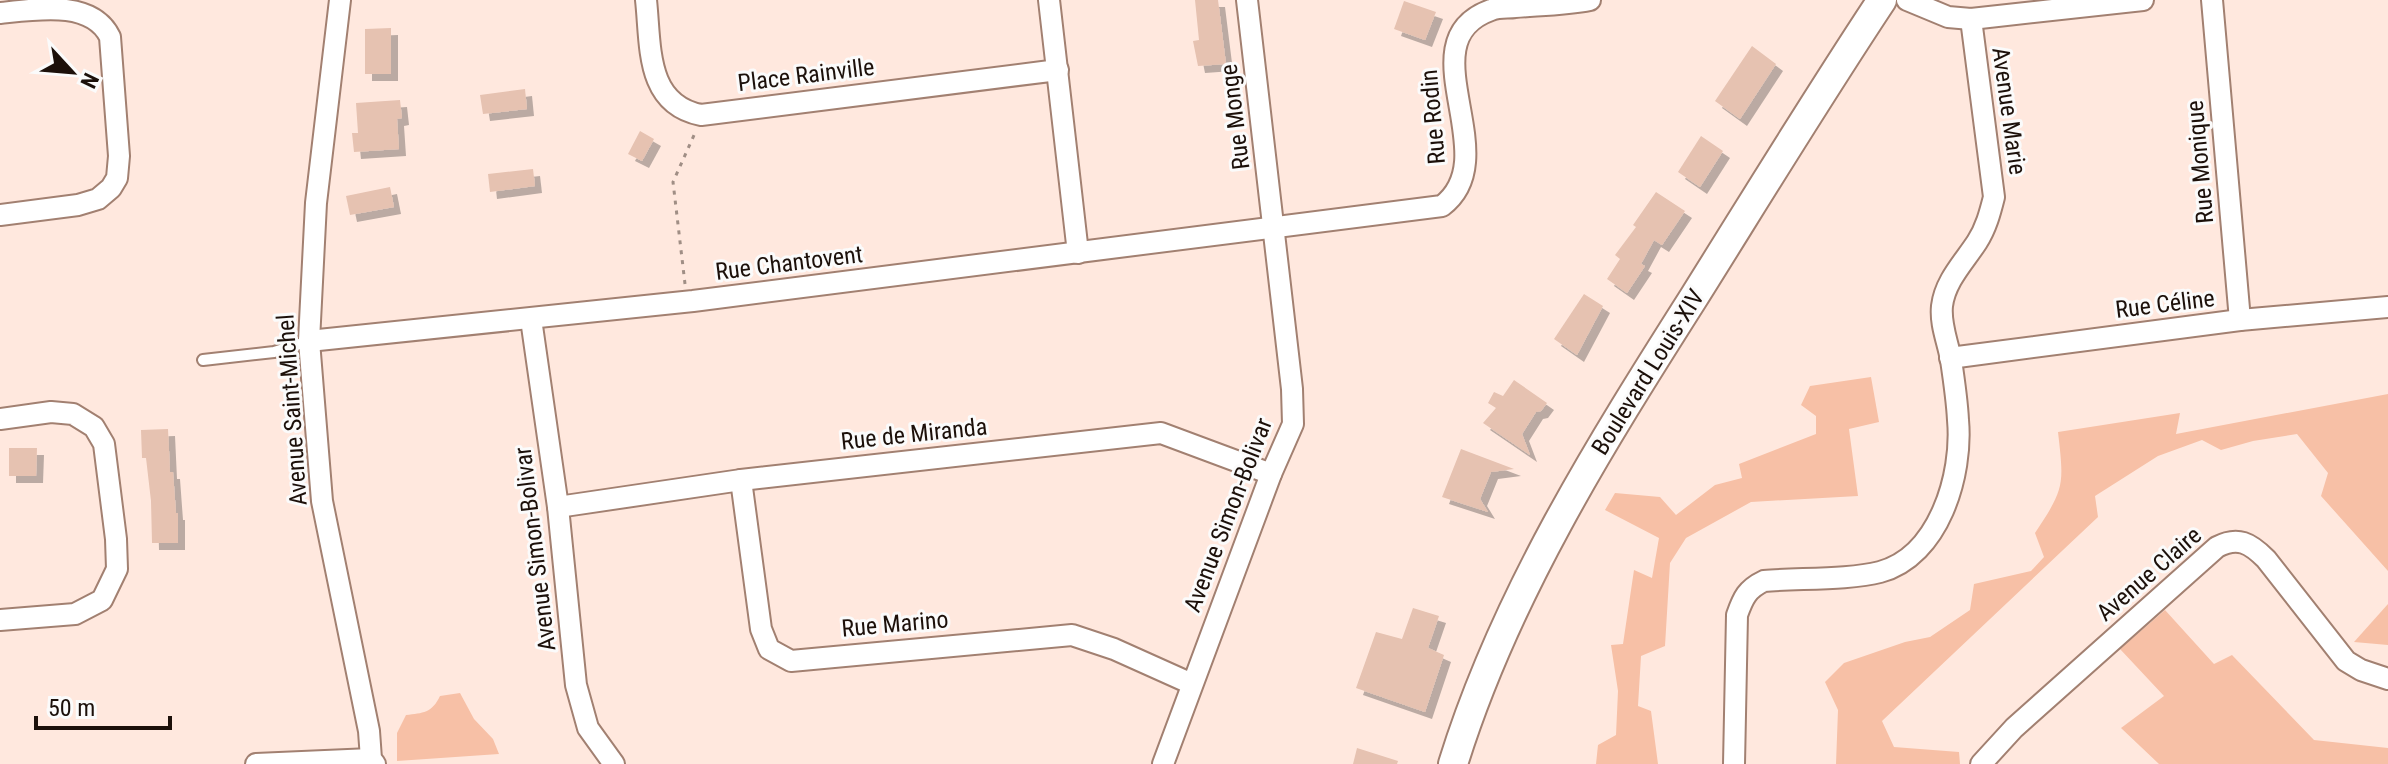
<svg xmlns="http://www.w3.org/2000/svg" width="2388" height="764" viewBox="0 0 2388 764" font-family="'Roboto Condensed',sans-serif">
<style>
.green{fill:#f7c0a6}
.building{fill:#e6c2b1;filter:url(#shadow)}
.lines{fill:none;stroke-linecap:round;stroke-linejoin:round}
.lane-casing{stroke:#a28071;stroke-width:14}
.street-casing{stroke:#a28071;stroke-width:24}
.secondary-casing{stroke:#a28071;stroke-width:32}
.path{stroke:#a08e85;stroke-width:3;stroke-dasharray:4 6;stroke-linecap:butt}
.lane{stroke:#fff;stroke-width:10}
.street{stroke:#fff;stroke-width:20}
.secondary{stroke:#fff;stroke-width:28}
.labels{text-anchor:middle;stroke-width:6;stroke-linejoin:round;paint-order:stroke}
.street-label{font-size:24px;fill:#1c100a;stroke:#fbfbfb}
</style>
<defs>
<filter id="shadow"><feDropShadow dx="7" dy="7" stdDeviation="0" flood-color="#0004"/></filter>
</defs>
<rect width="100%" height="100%" fill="#ffe8de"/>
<g class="green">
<path d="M1871 377 1879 422 1849 429 1858 496 1751 502 1686 538 1670 563 1665 646 1641 656 1638 706 1651 711 1658 764H1596L1598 745 1616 735 1618 691 1611 645 1623 644 1634 570 1652 578 1659 538 1605 510 1615 493 1660 497 1676 515 1715 485 1742 478 1739 464 1816 434V416L1801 405 1810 386Z"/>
<path d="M2388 394V571L2321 496 2328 473 2297 434 2253 441 2221 450 2202 440 2158 456 2095 496 2098 517 1882 721 1894 747 1959 752 1960 764H1836L1838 710 1825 682 1844 663 1905 642 1930 637 1970 610 1974 584 2031 571 2044 557 2035 533C2065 488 2064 485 2058 432L2180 413 2176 434Z"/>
<path d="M2388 604V645L2354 642Z"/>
<path d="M2165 610 2214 664 2232 655 2314 740 2388 748V764H2159L2121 728 2164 696 2120 649Z"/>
<path d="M460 693 474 719 493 739 499 754 397 761V733L406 715C423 713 432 713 440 696Z"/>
</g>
<g class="building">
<path d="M1195 0H1218L1226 64 1198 66 1193 41 1199 40Z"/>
<path d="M1404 1 1436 12 1425 40 1394 29Z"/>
<path d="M391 28V74H365V29Z"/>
<path d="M1752 46 1776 64 1740 119 1715 101Z"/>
<path d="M525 89 527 109 483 114 480 95Z"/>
<path d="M400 100 402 118 397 119 399 149 354 152 352 133H358L356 103Z"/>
<path d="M640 131 654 139 642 161 628 154Z"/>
<path d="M1701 136 1723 151 1700 187 1678 172Z"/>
<path d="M533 169 535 186 490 192 488 174Z"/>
<path d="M390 187 394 207 350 215 346 196Z"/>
<path d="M1656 192 1685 211 1662 245 1654 240 1641 264 1645 266 1627 293 1607 279 1620 259 1615 255 1636 227 1633 225Z"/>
<path d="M1584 294 1603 306 1577 355 1554 339Z"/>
<path d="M1514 380 1547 403 1541 411 1536 412 1522 434 1530 455 1483 423 1496 408 1488 403 1494 392 1503 396Z"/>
<path d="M168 429 170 472H173L176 513H178V543H152L151 501 146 458H142L141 430Z"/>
<path d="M9 448H37L36 476H9Z"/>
<path d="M1461 449 1514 469 1491 472 1480 499 1488 512 1442 497Z"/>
<path d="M1413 608 1439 616 1428 648 1444 655 1425 712 1356 688 1376 632 1402 639Z"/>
<path d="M1357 748 1398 761 1397 764H1353Z"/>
</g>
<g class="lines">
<g class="lane-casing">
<path id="lane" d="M203 360 274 352 309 341"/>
</g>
<g class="street-casing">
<g id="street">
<path d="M340 0 316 203 309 341 322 501 369 731 371 759 375 764"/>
<path d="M646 0C651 45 645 104 701 115L1058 70"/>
<path d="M1049 0 1078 253"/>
<path d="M1907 0 1948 17 1971 19 2143 0"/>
<path d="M2212 0 2240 320"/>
<path d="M0 13C38 9 92 0 110 37L119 156 117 178 111 188 98 199 78 205 0 215"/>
<path d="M531 319 558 507 576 685 588 728 614 764"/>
<path d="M309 341 693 301 1442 206C1508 156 1404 41 1491 10 1498 7 1508 8 1515 7 1540 5 1565 5 1590 0"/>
<path d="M1950 358 2240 320 2388 307"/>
<path d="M0 419 51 412 73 414 94 427 104 444 116 539 117 569 102 600 75 614 0 620"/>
<path d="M741 480 761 629 769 649 791 661 1072 635 1114 649 1192 684"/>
<path d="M558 507 741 480 1161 433 1271 474"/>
<path d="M256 764 371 759"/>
<path d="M1163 764 1271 474 1293 424 1292 389 1247 0"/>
<path d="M1734 764 1737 615C1743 598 1747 589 1764 581 1797 578 1849 580 1880 572 1939 556 1963 475 1958 420 1957 400 1954 380 1951 360 1948 342 1940 325 1942 306 1945 281 1964 262 1977 242 1986 228 1990 213 1994 197L1971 19"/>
<path d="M1981 764 2014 728 2217 547C2238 536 2250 543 2266 559L2346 661 2361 670 2388 679"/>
</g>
</g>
<g class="secondary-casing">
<path id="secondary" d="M1453 764C1505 596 1600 445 1694 297 1756 198 1817 98 1882 0"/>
</g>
<path class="path" d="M685 284 673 182 695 133"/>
<use href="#lane" class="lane"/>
<use href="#street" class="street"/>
<use href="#secondary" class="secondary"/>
</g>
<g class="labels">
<g class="street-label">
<text transform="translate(806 75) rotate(-7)" y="8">Place Rainville</text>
<text transform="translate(2009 111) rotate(82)" y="8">Avenue Marie</text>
<text transform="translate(1235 117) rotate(-97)" y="8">Rue Monge</text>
<text transform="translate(1433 117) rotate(-95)" y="8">Rue Rodin</text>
<text transform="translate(2200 162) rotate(-95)" y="8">Rue Monique</text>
<text transform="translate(789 263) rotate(-7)" y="8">Rue Chantovent</text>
<text transform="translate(2165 304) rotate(-7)" y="8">Rue Céline</text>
<text transform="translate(1648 372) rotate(-58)" y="8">Boulevard Louis-XIV</text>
<text transform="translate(292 410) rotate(-94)" y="8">Avenue Saint-Michel</text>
<text transform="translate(914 434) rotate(-6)" y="8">Rue de Miranda</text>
<text transform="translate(1228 515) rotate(-69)" y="8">Avenue Simon-Bolivar</text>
<text transform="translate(535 549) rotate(-97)" y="8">Avenue Simon-Bolivar</text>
<text transform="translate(2149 574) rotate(-41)" y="8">Avenue Claire</text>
<text transform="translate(895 624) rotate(-5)" y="8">Rue Marino</text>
</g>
</g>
<g transform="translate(72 72) rotate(116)" stroke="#fbfbfb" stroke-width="6" paint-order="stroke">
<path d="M0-6L14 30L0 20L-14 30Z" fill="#1c100a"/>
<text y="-12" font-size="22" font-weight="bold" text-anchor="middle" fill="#1c100a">N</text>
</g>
<path d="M36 716v12h134v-12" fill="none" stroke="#1c100a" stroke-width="4"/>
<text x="48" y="716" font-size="24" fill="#1c100a" stroke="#fbfbfb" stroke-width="6" paint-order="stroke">50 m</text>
</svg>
